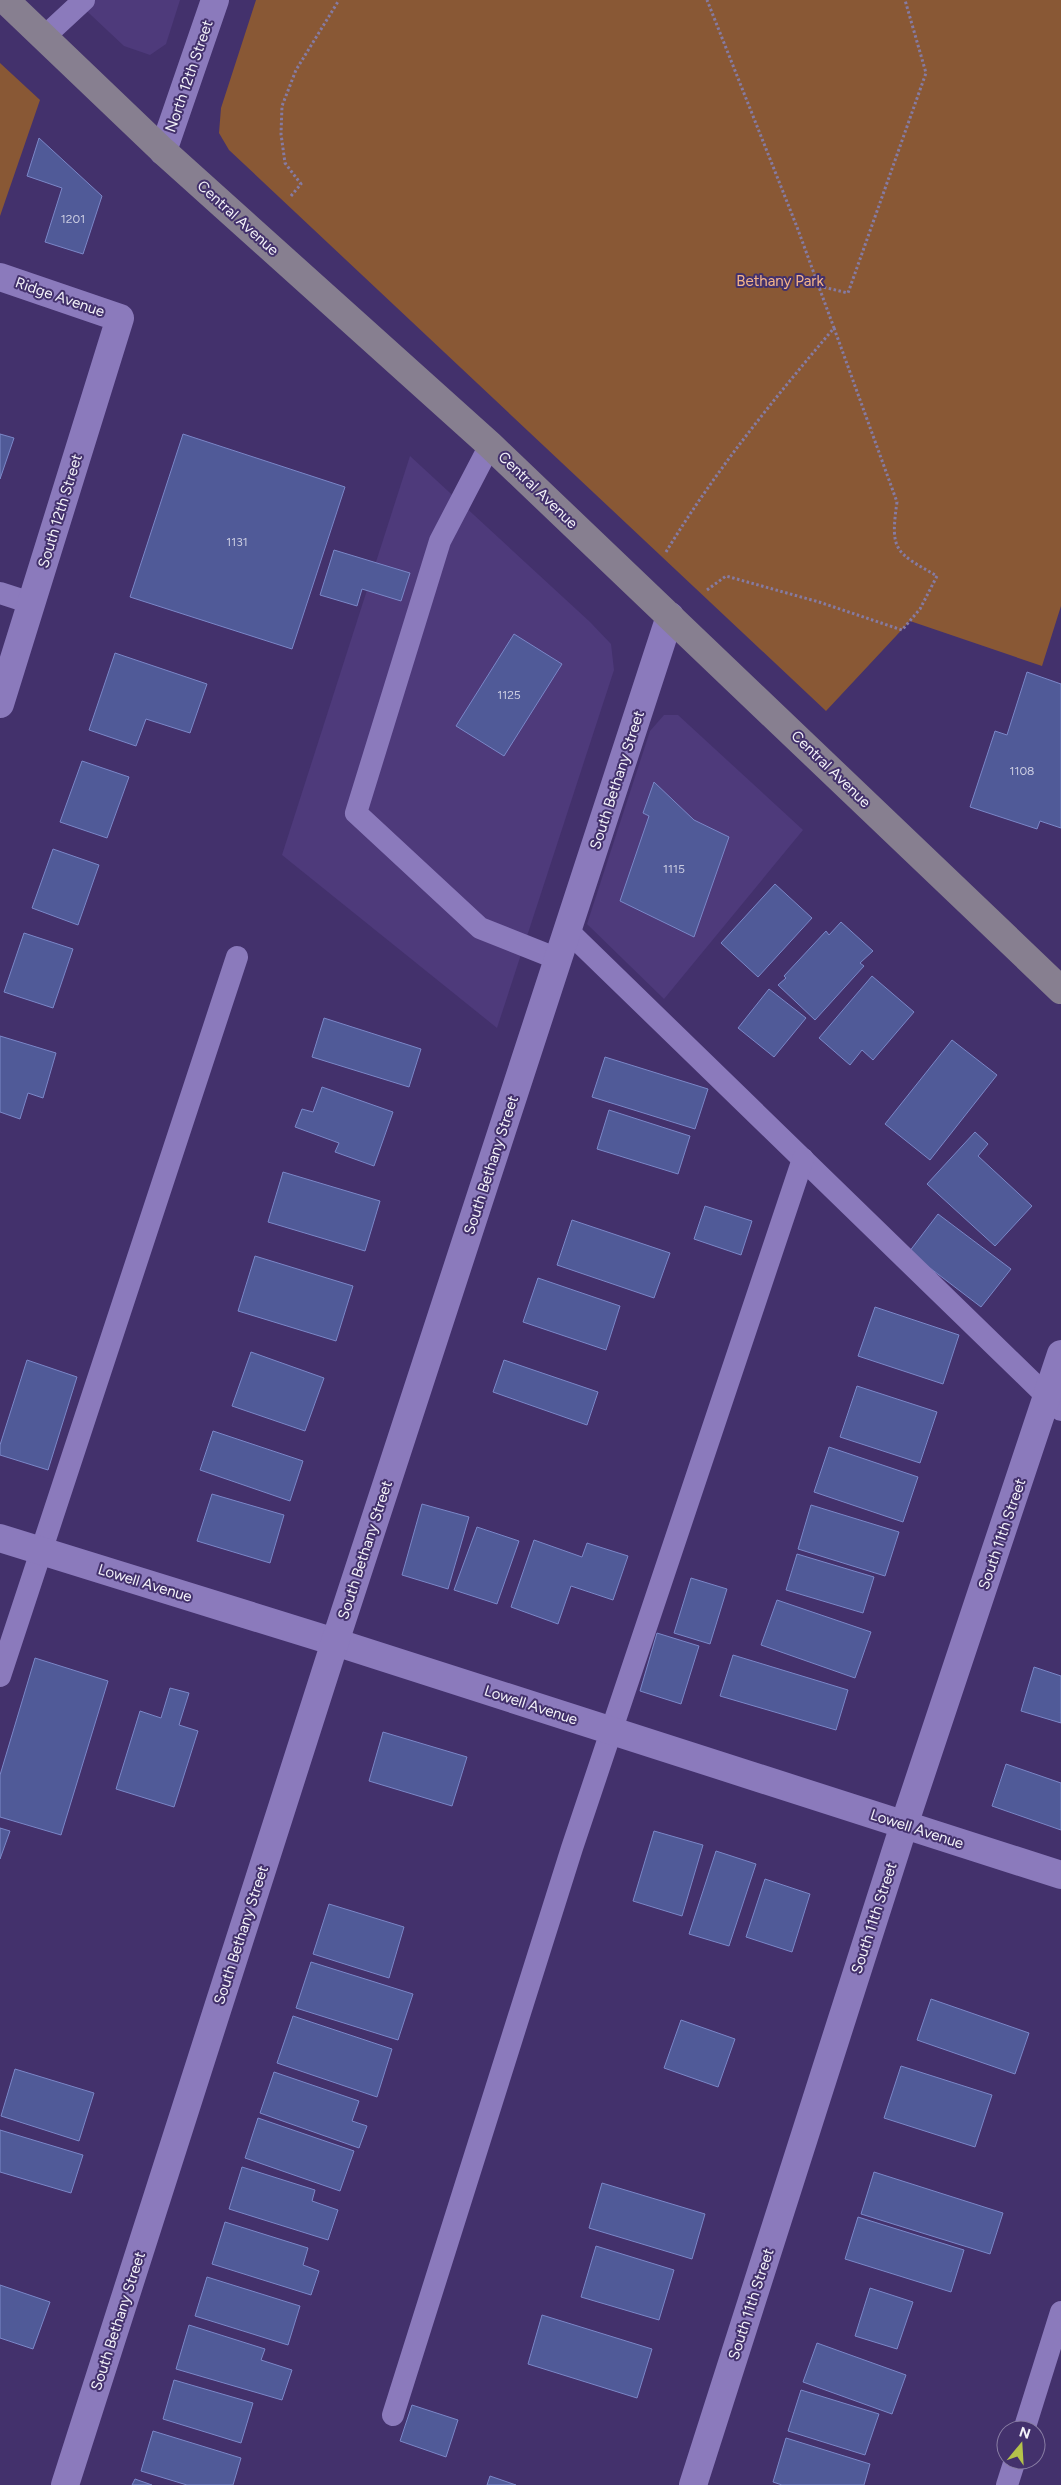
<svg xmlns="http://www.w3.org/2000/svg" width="1061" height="2485" viewBox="0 0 1061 2485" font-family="Figtree,sans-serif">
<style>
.built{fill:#4e3a7b}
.green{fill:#895835}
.building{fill:#505a98;stroke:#7b87c8}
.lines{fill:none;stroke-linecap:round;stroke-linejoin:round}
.path{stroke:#867ba2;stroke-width:3;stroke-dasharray:2.5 2.5;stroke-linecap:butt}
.lane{stroke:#8b7abc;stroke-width:22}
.street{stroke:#8b7abc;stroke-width:28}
.secondary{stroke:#877f90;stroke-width:28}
.labels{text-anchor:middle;stroke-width:4;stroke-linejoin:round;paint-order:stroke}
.number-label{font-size:12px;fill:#cacce1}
.street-label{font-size:15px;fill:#f3f2f9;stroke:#43316c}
.park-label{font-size:15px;fill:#f5b589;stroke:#43316c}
</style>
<rect width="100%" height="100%" fill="#43316c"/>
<g class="built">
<path d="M75 0H180L166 44 150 55 124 46Z"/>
<path d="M410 456 590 622 611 644 614 670 497 1028 282 855Z"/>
<path d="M664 715H678L803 830 664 999 587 924 650 731Z"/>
</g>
<g class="green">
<path d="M256 0H1061V606L1042 666 910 621 826 711 229 150 219 133 221 108Z"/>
<path d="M0 63 40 100 0 216Z"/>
</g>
<g class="building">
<path d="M39 138 102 196 83 254 45 242 62 188 27 176Z"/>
<path d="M0 434 14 438 0 479Z"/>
<path d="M183 434 345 487 292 649 130 597Z"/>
<path d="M334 550 410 573 401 601 362 589 357 606 320 595Z"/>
<path d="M514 634 562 664 504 756 456 726Z"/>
<path d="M115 653 207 684 190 733 146 719 136 746 89 730Z"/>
<path d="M1027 672 1061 684V828L1040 821 1037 829 970 807 995 731 1007 735Z"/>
<path d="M82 761 129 777 107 838 60 822Z"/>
<path d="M654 782 694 820 729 837 694 937 620 901 649 816 643 813Z"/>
<path d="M53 849 99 865 78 925 32 908Z"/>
<path d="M775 884 812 918 758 977 721 943Z"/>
<path d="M841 922 873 951 860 963 864 966 815 1020 778 985 786 978 784 976 826 931 829 935Z"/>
<path d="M24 933 73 949 53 1008 4 992Z"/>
<path d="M872 976 914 1012 873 1060 862 1050 850 1065 819 1038Z"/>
<path d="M769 989 806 1018 774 1057 738 1028Z"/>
<path d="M324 1018 421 1049 409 1087 312 1057Z"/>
<path d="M0 1036 56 1053 43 1098 28 1093 20 1119 0 1112Z"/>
<path d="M952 1040 997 1075 930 1160 885 1124Z"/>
<path d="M605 1057 708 1089 695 1129 592 1097Z"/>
<path d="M322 1087 393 1112 374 1166 335 1152 339 1143 295 1127 302 1109 313 1112Z"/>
<path d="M609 1110 690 1136 678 1174 597 1149Z"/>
<path d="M975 1132 988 1144 978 1156 1032 1206 995 1246 927 1184Z"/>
<path d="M283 1172 380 1201 365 1251 268 1222Z"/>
<path d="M705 1206 752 1221 741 1255 694 1239Z"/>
<path d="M938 1214 1011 1269 981 1307 909 1252Z"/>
<path d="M572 1220 670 1253 654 1298 557 1265Z"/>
<path d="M255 1256 353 1286 336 1341 238 1311Z"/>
<path d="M538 1278 620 1306 606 1350 523 1322Z"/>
<path d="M875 1307 959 1335 943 1384 858 1356Z"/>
<path d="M251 1352 324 1378 305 1431 232 1406Z"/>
<path d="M27 1360 77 1377 48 1470 0 1455V1445Z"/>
<path d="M504 1360 598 1392 587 1425 493 1392Z"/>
<path d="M857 1386 937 1412 920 1463 840 1437Z"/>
<path d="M213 1431 303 1461 290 1501 200 1470Z"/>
<path d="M829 1447 918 1477 903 1522 814 1492Z"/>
<path d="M212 1494 284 1515 270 1563 197 1541Z"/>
<path d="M422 1504 469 1517 448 1589 402 1575Z"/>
<path d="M811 1505 899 1532 885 1576 798 1549Z"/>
<path d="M477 1527 519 1541 497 1604 454 1590Z"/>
<path d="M534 1540 582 1557 587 1543 628 1556 613 1600 571 1586 558 1624 511 1607Z"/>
<path d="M797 1554 874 1577 863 1613 786 1590Z"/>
<path d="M691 1578 727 1589 710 1644 674 1633Z"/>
<path d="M777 1600 871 1632 855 1678 761 1645Z"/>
<path d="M657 1633 699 1646 681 1704 640 1691Z"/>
<path d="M733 1655 848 1690 836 1730 720 1696Z"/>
<path d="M35 1658 108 1681 61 1835 0 1817V1775Z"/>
<path d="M1034 1667 1061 1676V1723L1021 1711Z"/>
<path d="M170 1688 189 1693 179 1725 198 1731 174 1807 116 1789 140 1711 161 1718Z"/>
<path d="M383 1732 467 1757 452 1806 369 1781Z"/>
<path d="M1006 1764 1061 1783V1830L992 1806Z"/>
<path d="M0 1828 10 1831 0 1859Z"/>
<path d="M654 1831 703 1845 682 1916 633 1901Z"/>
<path d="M716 1851 756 1864 729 1946 689 1934Z"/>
<path d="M765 1879 810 1894 792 1952 746 1937Z"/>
<path d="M329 1904 404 1927 389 1978 313 1954Z"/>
<path d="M311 1962 413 1994 398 2040 296 2008Z"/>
<path d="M931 1999 1029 2033 1015 2074 917 2040Z"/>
<path d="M293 2016 392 2049 377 2097 277 2063Z"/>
<path d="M681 2020 735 2039 718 2087 664 2068Z"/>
<path d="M901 2066 992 2095 975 2147 884 2118Z"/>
<path d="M15 2069 94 2093 79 2141 1 2116Z"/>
<path d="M274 2072 359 2101 352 2121 367 2126 359 2148 260 2113Z"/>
<path d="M258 2118 354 2151 340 2191 245 2158Z"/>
<path d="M0 2130 83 2155 71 2193 0 2172Z"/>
<path d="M242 2167 315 2190 312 2201 338 2210 328 2240 229 2209Z"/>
<path d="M874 2172 1003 2213 990 2254 861 2214Z"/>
<path d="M602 2183 705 2214 692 2259 589 2228Z"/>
<path d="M858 2217 964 2250 951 2292 845 2259Z"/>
<path d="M225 2222 308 2248 303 2265 319 2271 311 2295 212 2264Z"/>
<path d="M596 2246 674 2270 659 2320 581 2297Z"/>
<path d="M207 2277 300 2306 288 2345 195 2316Z"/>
<path d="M0 2285 50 2302 33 2349 0 2338Z"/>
<path d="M870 2288 913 2302 897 2349 855 2336Z"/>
<path d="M542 2315 652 2349 637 2398 528 2364Z"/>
<path d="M189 2325 265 2349 261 2360 292 2370 282 2400 176 2369Z"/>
<path d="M817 2343 906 2375 892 2414 803 2382Z"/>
<path d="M174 2380 253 2403 241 2443 163 2419Z"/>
<path d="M801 2390 879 2414 865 2455 788 2431Z"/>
<path d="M412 2405 458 2420 446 2457 400 2441Z"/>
<path d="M153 2431 241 2458 233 2485H187L141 2471Z"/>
<path d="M786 2438 870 2464 864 2485H782L773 2482Z"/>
<path d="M490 2476 516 2485H487Z"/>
<path d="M135 2479 152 2485H132Z"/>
</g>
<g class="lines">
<g class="path">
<path d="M291 196 301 184 285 163 281 134 282 106 296 70 339 0"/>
<path d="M819 286 848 293 926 73 905 0"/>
<path d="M666 552C715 471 773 400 834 328L797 227 707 0"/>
<path d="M707 590 726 576 819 602 902 630 920 609 937 576C895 552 890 551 897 502L834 328"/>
</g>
<g class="lane">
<path d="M43 38 84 0"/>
<path d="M490 445 440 541 356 813 480 928 558 959"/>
<path d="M0 593 31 603"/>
<path d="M568 931 1061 1410"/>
<path d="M0 1676 237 957"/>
<path d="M393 2415 572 1848 803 1159"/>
<path d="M1024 2430 1061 2312"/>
<path d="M1007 2485 1015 2460"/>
</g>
<g class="street">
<path d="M163 151 215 0"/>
<path d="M0 277 120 318 0 704"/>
<path d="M0 1538 335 1642 1061 1875"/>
<path d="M65 2485 335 1642 670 616"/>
<path d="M693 2485 904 1825 1061 1354"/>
</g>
<path class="secondary" d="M5 0 163 151 490 445 1061 990"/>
</g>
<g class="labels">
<g class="number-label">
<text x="73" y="223">1201</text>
<text x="237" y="546">1131</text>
<text x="509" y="699">1125</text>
<text x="1022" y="775">1108</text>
<text x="674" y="873">1115</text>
</g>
<g class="street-label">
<text transform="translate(189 76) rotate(-71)" y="5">North 12th Street</text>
<text transform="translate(238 218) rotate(42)" y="5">Central Avenue</text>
<text transform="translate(60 297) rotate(19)" y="5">Ridge Avenue</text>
<text transform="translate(538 490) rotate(44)" y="5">Central Avenue</text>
<text transform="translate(60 511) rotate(-73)" y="5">South 12th Street</text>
<text transform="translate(831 769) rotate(44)" y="5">Central Avenue</text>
<text transform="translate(617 780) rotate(-72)" y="5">South Bethany Street</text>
<text transform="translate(491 1165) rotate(-72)" y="5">South Bethany Street</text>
<text transform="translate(1002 1534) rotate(-71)" y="5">South 11th Street</text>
<text transform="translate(365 1550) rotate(-72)" y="5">South Bethany Street</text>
<text transform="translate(145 1583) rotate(17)" y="5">Lowell Avenue</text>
<text transform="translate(531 1705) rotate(18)" y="5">Lowell Avenue</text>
<text transform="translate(917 1829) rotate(18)" y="5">Lowell Avenue</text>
<text transform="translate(874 1918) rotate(-72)" y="5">South 11th Street</text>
<text transform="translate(241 1935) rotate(-72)" y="5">South Bethany Street</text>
<text transform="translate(751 2304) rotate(-72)" y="5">South 11th Street</text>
<text transform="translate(118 2321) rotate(-72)" y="5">South Bethany Street</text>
</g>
<g class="park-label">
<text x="780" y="286">Bethany Park</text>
</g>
</g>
<g transform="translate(1021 2445) rotate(18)"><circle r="24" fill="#43316c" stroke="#897ea4"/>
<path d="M0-4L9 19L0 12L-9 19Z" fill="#b4c24a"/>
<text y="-8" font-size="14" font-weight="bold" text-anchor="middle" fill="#f3f2f9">N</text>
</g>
</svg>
